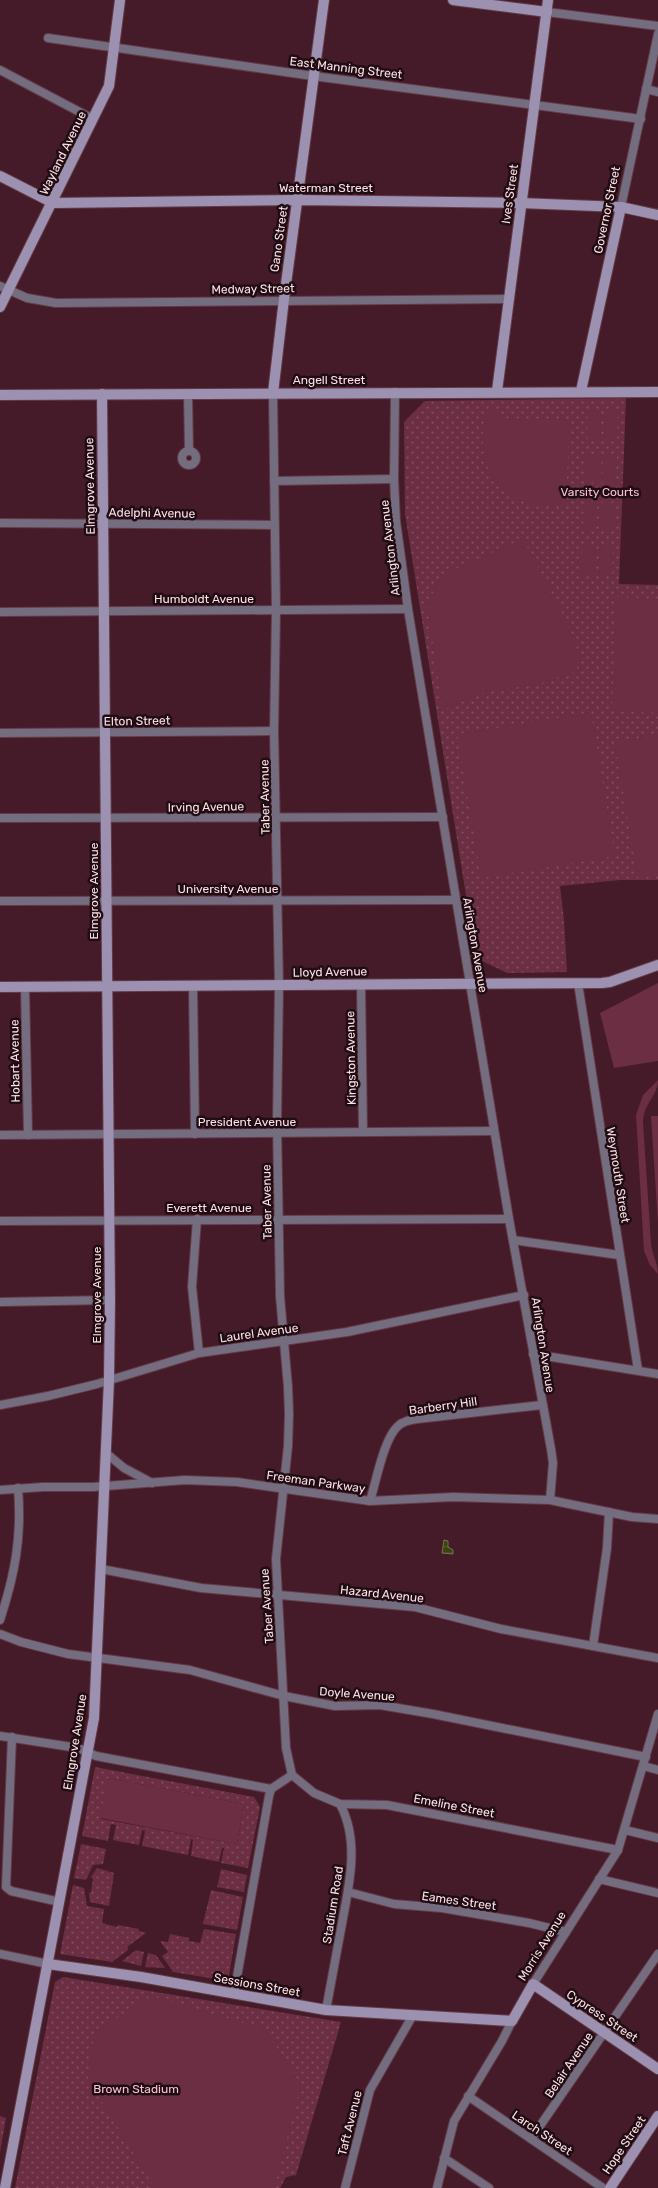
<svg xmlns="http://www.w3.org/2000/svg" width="658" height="2188" viewBox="0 0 658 2188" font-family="Rubik,sans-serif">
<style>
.grass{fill:url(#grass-dots);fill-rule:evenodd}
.garden{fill:#6c2e42}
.water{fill:url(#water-rules);stroke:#73734d}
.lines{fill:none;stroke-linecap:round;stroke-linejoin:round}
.street-casing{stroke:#633b47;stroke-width:10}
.secondary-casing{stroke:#633b47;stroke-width:12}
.street{stroke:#746d80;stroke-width:8}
.secondary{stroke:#9c91b0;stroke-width:10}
.labels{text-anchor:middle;stroke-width:5;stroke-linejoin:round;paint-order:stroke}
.street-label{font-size:12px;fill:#fee1e7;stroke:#200d13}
.park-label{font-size:12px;fill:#f8c1cf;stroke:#200d13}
</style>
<defs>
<pattern id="grass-dots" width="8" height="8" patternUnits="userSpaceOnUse" patternTransform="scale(1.25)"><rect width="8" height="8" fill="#6c2e42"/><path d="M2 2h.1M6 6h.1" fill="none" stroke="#824c5d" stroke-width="1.8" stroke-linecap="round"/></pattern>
<pattern id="water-rules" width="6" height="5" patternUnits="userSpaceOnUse" patternTransform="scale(1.25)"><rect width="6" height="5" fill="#37440b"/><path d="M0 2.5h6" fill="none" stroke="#555f2f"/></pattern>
</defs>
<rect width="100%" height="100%" fill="#461b29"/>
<g class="grass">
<path d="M626 398 619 584 658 585V880H620L560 886 564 920 567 972 507 973 476 958 405 514 404 422 425 401Z"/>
<path d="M95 1767 254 1797 260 1807 248 1868 221 1863 224 1848H222L219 1862 191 1856 193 1840 191 1839 188 1855 142 1846 145 1831 142 1830 139 1845 113 1840 116 1825 111 1824 108 1841 82 1836ZM108 1778 244 1804 237 1844 101 1819Z"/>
<path d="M81 1844 106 1849 103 1864 93 1865 86 1880 74 1878Z"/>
<path d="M97 1868 114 1873 109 1906 90 1902 89 1893 91 1892 93 1879 91 1877Z"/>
<path d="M221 1869 247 1875 244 1892 217 1887Z"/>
<path d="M73 1885 84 1888 87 1906 104 1909 102 1923 117 1927 118 1925 139 1929V1931L146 1933 127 1947 128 1950 112 1962 60 1954Z"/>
<path d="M211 1890 243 1897 237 1930 203 1924Z"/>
<path d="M204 1929 236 1934 228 1981 173 1972 162 1956 168 1952 160 1941 168 1942 170 1934 189 1938V1941L200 1943Z"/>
<path d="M136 1950 144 1952 141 1966 122 1961Z"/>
<path d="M148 1953 156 1955 165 1968 145 1967Z"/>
<path d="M63 1977 341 2022 296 2175 286 2177 280 2188H15L55 1982Z"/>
<path d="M0 2116 6 2118 0 2152Z"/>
</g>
<g class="garden">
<path d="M485 409 499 410V418L563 420 569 425 566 504C555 503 545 506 535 504 507 499 485 476 483 448 482 435 484 422 485 409Z"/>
<path d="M588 409 601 410 600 439 587 438Z"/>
<path d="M605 410 618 411 617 439H604Z"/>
<path d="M586 454H599L598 483 585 482Z"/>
<path d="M603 454 617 455 615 484 602 483Z"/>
<path d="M584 502H597L596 531 583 530Z"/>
<path d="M602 502 615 503 614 531H601Z"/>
<path d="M523 539 565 619 581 659 575 672 535 685 487 691 443 710 427 606 441 575Z"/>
<path d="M582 546 595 547 594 575 581 574Z"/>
<path d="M600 547H613L612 576 599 575Z"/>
<path d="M616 597 658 599V713L612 711Z"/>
<path d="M591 713 615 856 481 878 457 734Z"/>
<path d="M658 735V875L638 879 615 743Z"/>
<path d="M658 983V1061L614 1068 600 1013Z"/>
<path d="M658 1080C658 1096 644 1102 643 1122L651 1243C652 1255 658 1263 658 1274L650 1265 644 1251 636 1115 643 1095Z"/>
<path d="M651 1116H658V1223Z"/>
<path d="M108 1778 244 1804 237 1844 100 1818Z"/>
<path d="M151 1996 258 2027 262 2025 301 2085 274 2188H155L88 2079 94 2033Z"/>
</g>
<path class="water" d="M444 1540 448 1541V1547L453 1550V1554L442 1553Z"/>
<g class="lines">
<g class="street-casing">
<g id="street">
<path d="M547 12 658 26"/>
<path d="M48 38 313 76 641 119"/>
<path d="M0 70 93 119"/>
<path d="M646 89 658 92"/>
<path d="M621 207 658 34"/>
<path d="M0 286 27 298 56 303 509 299"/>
<path d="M395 392 394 479 396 521 408 609 509 1219 551 1449 553 1463 550 1500"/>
<path d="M273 393 276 610 274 731 279 986 277 1123 280 1296 288 1387 289 1414 288 1446 276 1559 286 1748 292 1775"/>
<path d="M188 394 189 451"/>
<circle cx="189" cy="458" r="7"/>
<path d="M274 481 394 479"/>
<path d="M0 523 274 525"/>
<path d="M0 612 408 609"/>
<path d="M0 733 274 731"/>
<path d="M0 818 443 817"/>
<path d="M0 901 456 900"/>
<path d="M578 983 638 1370"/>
<path d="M361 984 363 1132"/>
<path d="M193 986 195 1134"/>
<path d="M25 987 28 1135"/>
<path d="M0 1135 494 1131"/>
<path d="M197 1219 192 1287 199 1353"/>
<path d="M0 1221 509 1219"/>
<path d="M513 1240 619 1255"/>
<path d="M0 1302 110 1300"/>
<path d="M533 1354 658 1374"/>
<path d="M0 1405 48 1396 97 1384 199 1353 347 1332 524 1295"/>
<path d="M106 1453 124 1468 152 1483"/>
<path d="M0 1490 43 1487H93L185 1480 237 1482 370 1501 453 1497 550 1500 632 1517 658 1519"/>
<path d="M370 1501C376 1482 384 1438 398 1426 403 1421 410 1420 417 1419L542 1405"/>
<path d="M101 1569 201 1588 415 1607 501 1629 658 1658"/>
<path d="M0 1620C15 1574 22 1537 18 1488"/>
<path d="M0 1634 21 1642 68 1654 190 1670 284 1696 335 1706 380 1705 433 1714 646 1757"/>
<path d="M593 1646 607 1548 609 1512"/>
<path d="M0 1736 78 1748 96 1756 271 1789"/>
<path d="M12 1737 6 1887 11 1891 60 1902"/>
<path d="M643 1766 658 1770"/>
<path d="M292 1775 314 1793 340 1804 387 1805 618 1850"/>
<path d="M625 1830 658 1838"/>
<path d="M599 1879 658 1893"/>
<path d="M348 1892 394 1904 442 1908 529 1923 566 1932"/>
<path d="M0 1954 48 1964"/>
<path d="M533 1984 618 1850 658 1714"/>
<path d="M234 1994 269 1796 271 1789 292 1775"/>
<path d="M326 2010C331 1983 336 1956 341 1929 348 1889 361 1843 340 1804"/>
<path d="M468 2096 603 2188"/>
<path d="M531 2139 658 1954"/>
<path d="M444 2158 489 2188"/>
<path d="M345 2188 370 2090 413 2015"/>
<path d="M437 2188 454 2121 502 2041 512 2021"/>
</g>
</g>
<g class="secondary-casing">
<g id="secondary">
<path d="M453 0 547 12"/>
<path d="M0 176 53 203 299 200 520 203 621 207 658 215"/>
<path d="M0 307 109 86 120 0"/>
<path d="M497 391 548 0"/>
<path d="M581 391 621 207"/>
<path d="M273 393 284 299 324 0"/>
<path d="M0 395 658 392"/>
<path d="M0 987 602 983 610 982 658 965"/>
<path d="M48 1964 141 1977 326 2010 512 2021 533 1984 658 2069"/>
<path d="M5 2188 94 1718 109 1380 110 1300 102 394"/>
<path d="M610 2188 658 2116"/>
</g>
</g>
<use href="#street" class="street"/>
<use href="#secondary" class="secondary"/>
</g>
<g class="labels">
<g class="street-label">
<text transform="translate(346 68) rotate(7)" y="4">East Manning Street</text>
<text transform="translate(63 153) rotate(-64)" y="4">Wayland Avenue</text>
<text x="326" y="192">Waterman Street</text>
<text transform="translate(510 194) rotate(-82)" y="4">Ives Street</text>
<text transform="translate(607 210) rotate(-78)" y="4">Governor Street</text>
<text transform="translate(279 239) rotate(-82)" y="4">Gano Street</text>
<text transform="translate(253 289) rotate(-1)" y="4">Medway Street</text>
<text x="329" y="384">Angell Street</text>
<text transform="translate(90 486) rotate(-91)" y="4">Elmgrove Avenue</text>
<text transform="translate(152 513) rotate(1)" y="4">Adelphi Avenue</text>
<text transform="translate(390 548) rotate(-97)" y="4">Arlington Avenue</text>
<text x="204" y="603">Humboldt Avenue</text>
<text transform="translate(137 721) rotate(-1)" y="4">Elton Street</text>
<text transform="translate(265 797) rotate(-91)" y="4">Taber Avenue</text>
<text transform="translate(206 807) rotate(-1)" y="4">Irving Avenue</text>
<text x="228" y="893">University Avenue</text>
<text transform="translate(94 891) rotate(-90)" y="4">Elmgrove Avenue</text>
<text transform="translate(475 945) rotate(80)" y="4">Arlington Avenue</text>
<text transform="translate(330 972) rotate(-1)" y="4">Lloyd Avenue</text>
<text transform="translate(351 1058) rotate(-91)" y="4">Kingston Avenue</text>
<text transform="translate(15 1061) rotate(-91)" y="4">Hobart Avenue</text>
<text x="247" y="1126">President Avenue</text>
<text transform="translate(618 1175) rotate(81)" y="4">Weymouth Street</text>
<text transform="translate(267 1202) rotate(-91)" y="4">Taber Avenue</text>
<text x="209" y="1212">Everett Avenue</text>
<text transform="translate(97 1295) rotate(-90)" y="4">Elmgrove Avenue</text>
<text transform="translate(259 1333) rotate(-8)" y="4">Laurel Avenue</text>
<text transform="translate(543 1345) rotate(81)" y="4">Arlington Avenue</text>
<text transform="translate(443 1406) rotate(-8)" y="4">Barberry Hill</text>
<text transform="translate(316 1482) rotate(8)" y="4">Freeman Parkway</text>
<text transform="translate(382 1594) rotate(6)" y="4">Hazard Avenue</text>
<text transform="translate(267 1606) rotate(-94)" y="4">Taber Avenue</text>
<text transform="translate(357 1694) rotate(4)" y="4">Doyle Avenue</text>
<text transform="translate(75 1742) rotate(-81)" y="4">Elmgrove Avenue</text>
<text transform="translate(454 1806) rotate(11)" y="4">Emeline Street</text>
<text transform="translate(459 1901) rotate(8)" y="4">Eames Street</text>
<text transform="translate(333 1905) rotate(-81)" y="4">Stadium Road</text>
<text transform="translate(542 1946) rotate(-58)" y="4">Morris Avenue</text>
<text transform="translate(257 1985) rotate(10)" y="4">Sessions Street</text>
<text transform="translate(602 2016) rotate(34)" y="4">Cypress Street</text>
<text transform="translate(569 2065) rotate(-56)" y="4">Belair Avenue</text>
<text transform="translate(350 2123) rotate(-76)" y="4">Taft Avenue</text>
<text transform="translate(542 2133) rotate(34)" y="4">Larch Street</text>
<text transform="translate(624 2145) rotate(-56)" y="4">Hope Street</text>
</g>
<g class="park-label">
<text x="600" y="496">Varsity Courts</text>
<text x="136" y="2093">Brown Stadium</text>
</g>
</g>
</svg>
